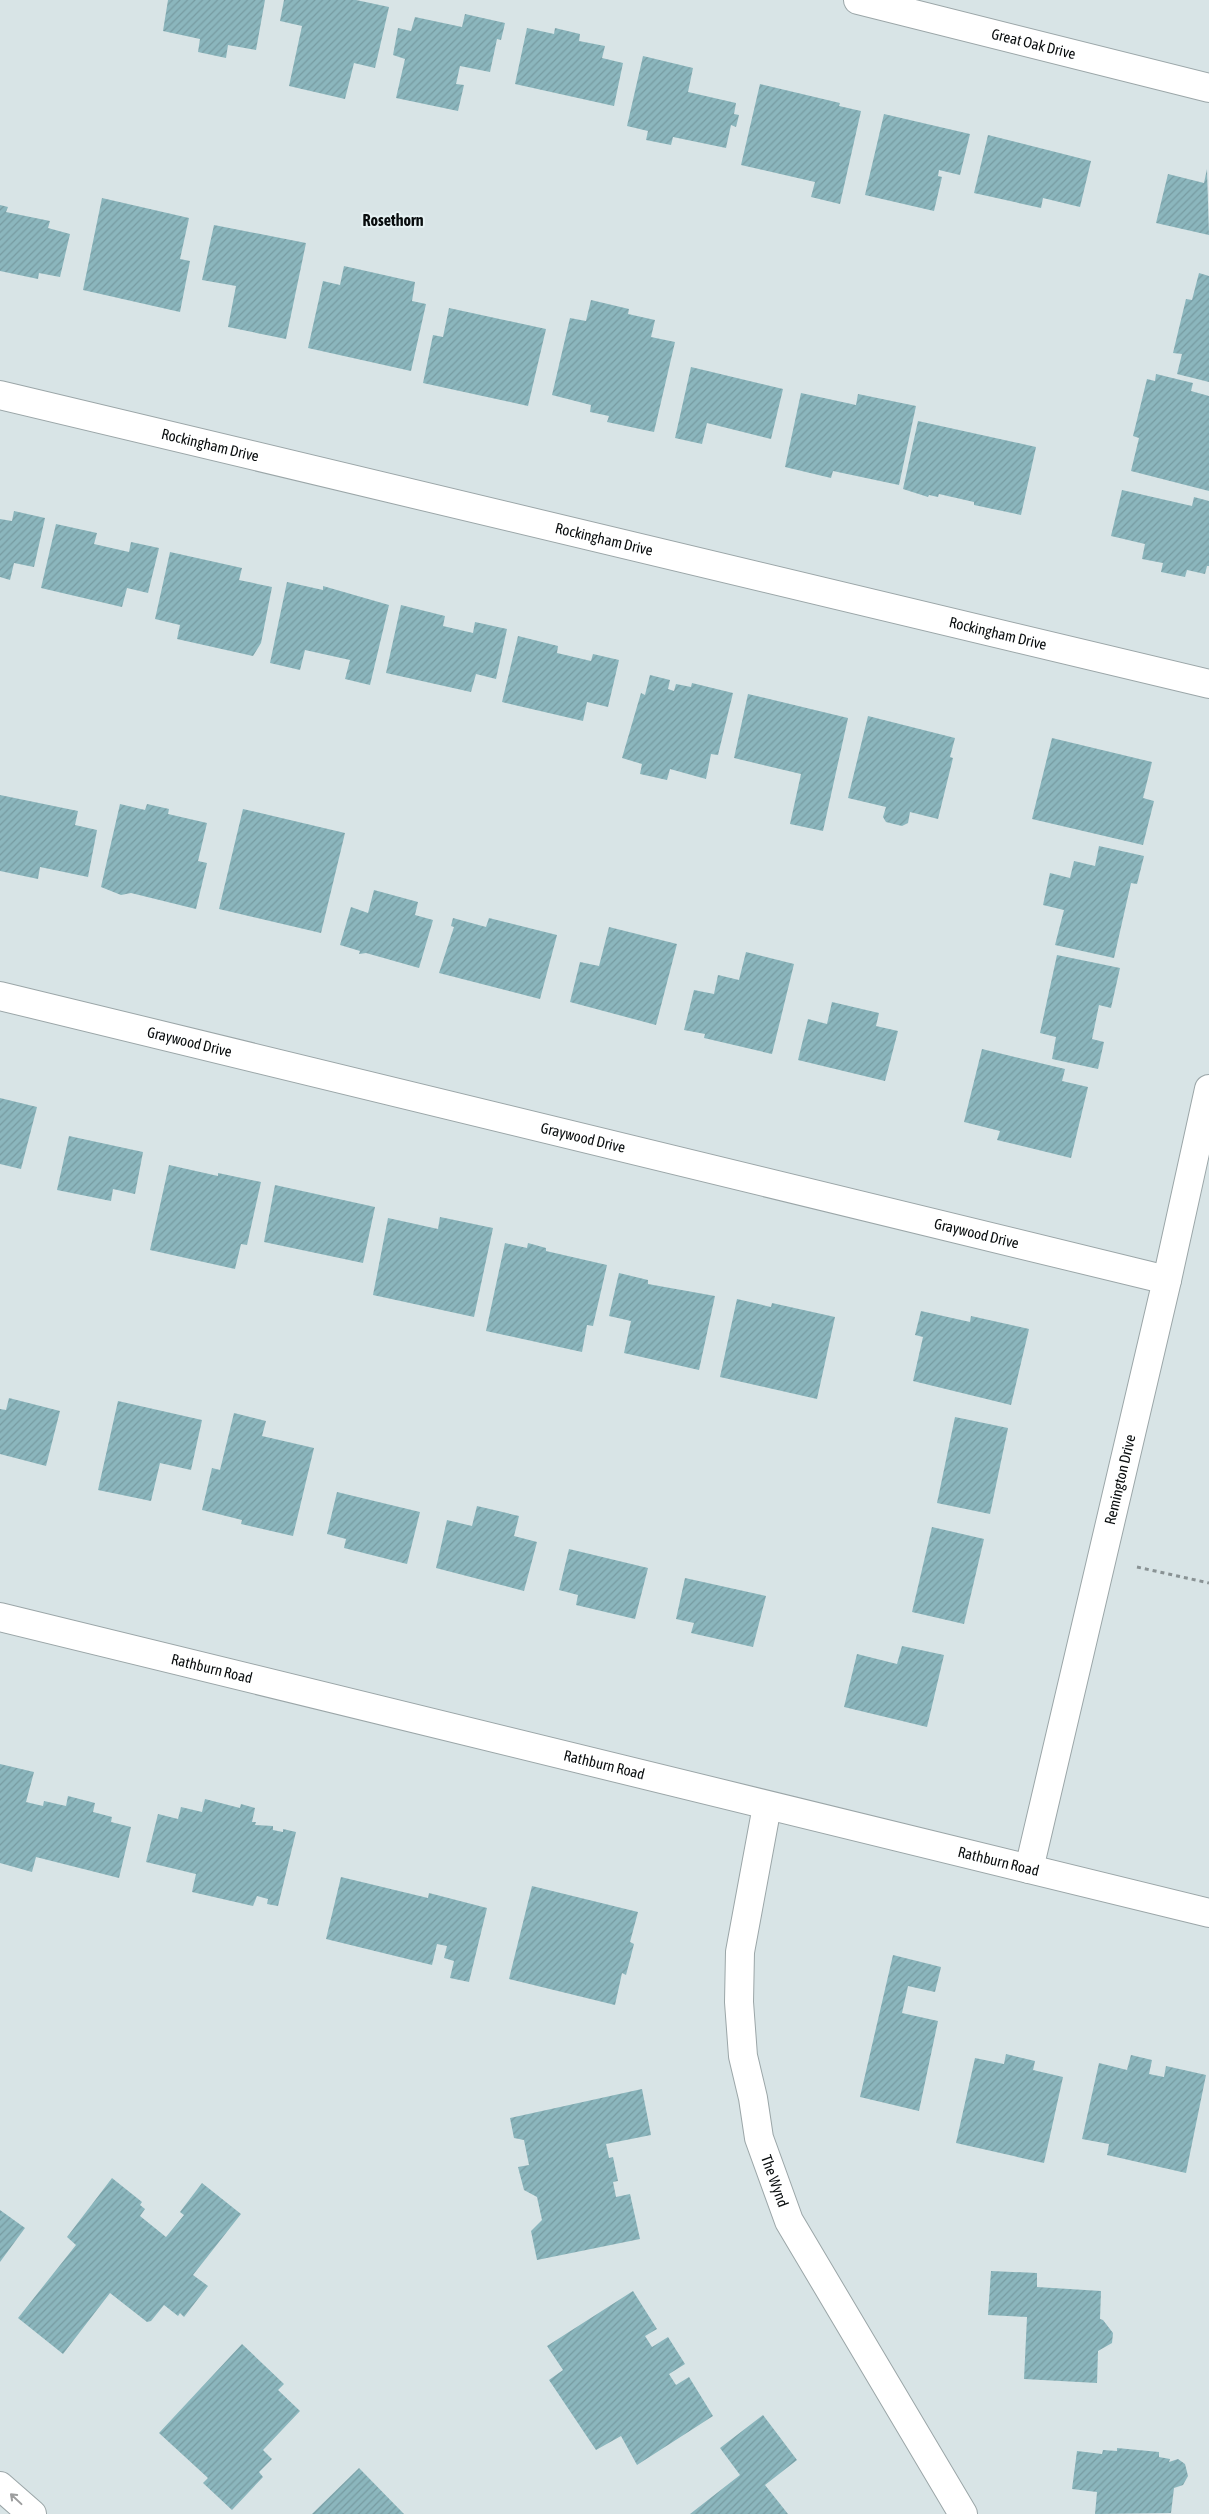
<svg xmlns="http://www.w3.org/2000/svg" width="1209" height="2514" viewBox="0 0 1209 2514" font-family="'Asap Condensed',sans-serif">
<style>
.building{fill:url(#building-hatch)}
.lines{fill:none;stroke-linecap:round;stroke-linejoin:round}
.minor-casing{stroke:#9ba6a8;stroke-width:30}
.path{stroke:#899294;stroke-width:3;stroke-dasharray:4 4;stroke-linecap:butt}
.minor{stroke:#fff;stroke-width:28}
.oneway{stroke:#9d9e9f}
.labels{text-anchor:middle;stroke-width:4;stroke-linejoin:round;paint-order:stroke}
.street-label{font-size:15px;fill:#090d0e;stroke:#e5f1f3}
.neighbourhood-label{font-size:16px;font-weight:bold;fill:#090d0e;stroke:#e5f1f3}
</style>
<defs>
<pattern id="building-hatch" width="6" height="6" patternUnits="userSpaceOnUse" patternTransform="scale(1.25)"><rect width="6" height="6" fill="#8bb6bd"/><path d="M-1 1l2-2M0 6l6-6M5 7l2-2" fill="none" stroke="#779ba1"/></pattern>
</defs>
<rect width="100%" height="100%" fill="#d8e4e6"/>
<g class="building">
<path d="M168 0H265L256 50 228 45 226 58 198 52 200 39 163 31Z"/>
<path d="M284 0H356L389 7 375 68 354 63 345 99 289 86 302 26 280 21Z"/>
<path d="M465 14 505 23 501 40 497 39 490 72 460 66 456 84 464 85 458 111 396 98 405 59 393 55 398 28 411 31 415 17 462 27Z"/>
<path d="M527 28 554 34 555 28 580 34 579 41 605 46 602 58 623 63 614 106 515 84Z"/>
<path d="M643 56 693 68 688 92 736 103 734 114 739 115 736 127 731 125 726 148 673 137 671 145 646 140 648 131 627 126Z"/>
<path d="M760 84 840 103 839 106 861 111 840 204 811 197 815 182 741 165Z"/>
<path d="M884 114 970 134 960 175 939 170 938 176 942 177 934 211 865 195Z"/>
<path d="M988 135 1091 161 1080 207 1043 198 1041 208 974 193Z"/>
<path d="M1207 169 1209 235 1156 223 1168 174 1204 183Z"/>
<path d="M102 198 189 218 180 259 190 261 180 312 83 290Z"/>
<path d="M0 205 8 207 6 212 50 221 48 228 70 234 60 277 39 273 38 279 0 271Z"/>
<path d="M214 225 306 243 286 339 228 327 236 286 202 280Z"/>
<path d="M344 266 415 282 412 301 426 304 411 371 308 348 323 281 340 285Z"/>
<path d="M1199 273 1209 276V382L1177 374 1182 354 1173 353 1186 299 1192 300Z"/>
<path d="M591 300 629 309 628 314 655 320 651 337 675 342 654 432 607 422 609 416 590 412 591 405 552 395 570 318 586 321Z"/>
<path d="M449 308 546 329 528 406 423 383 433 335 443 337Z"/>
<path d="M691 367 783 389 771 439 707 423 702 444 675 438Z"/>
<path d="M1156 374 1193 383 1191 391 1209 396V491L1131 471 1139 438 1133 436 1147 379 1155 381Z"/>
<path d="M801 393 856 405 858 394 916 406 899 485 833 471 831 478 785 467Z"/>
<path d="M918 421 1036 447 1021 515 974 505V502L939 494 938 497 929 495 928 497 903 489Z"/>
<path d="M1122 490 1192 506 1194 497 1209 501V566H1207L1205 574 1187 570 1185 577 1161 572 1163 563 1142 559 1145 544 1111 536Z"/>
<path d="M14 511 45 518 34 567 14 563 10 580 0 577V519L12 521Z"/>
<path d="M56 524 97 533 94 544 129 552 131 542 159 548 148 593 127 588 122 607 41 588Z"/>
<path d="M170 552 242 568 239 580 272 587 261 643 253 656 177 639 180 625 155 619Z"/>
<path d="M287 582 323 590V586L389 605 370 685 345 679 350 660 305 650 300 670 270 663Z"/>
<path d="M401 605 445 616 443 626 473 633 475 622 507 629 496 679 476 674 471 692 386 673Z"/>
<path d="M518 636 558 646 557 653 591 661 593 654 619 660 608 707 587 702 583 721 502 702Z"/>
<path d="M650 675 670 680 668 689 674 691 676 684 691 687 692 683 733 693 718 755 711 754 706 779 670 769 667 780 640 774 642 764 622 758 641 693 645 695Z"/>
<path d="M748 694 848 718 823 831 790 824 801 774 734 758Z"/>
<path d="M868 716 955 738 950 757 953 758 938 819 910 812 908 823 902 826 886 822 883 817 886 807 848 798Z"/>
<path d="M1052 738 1152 762 1143 798 1154 801 1143 845 1032 819Z"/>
<path d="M0 795 78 811 75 825 97 830 88 877 40 867 38 879 0 871Z"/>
<path d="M120 804 145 810 147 804 169 809 168 814 207 823 198 861 207 863 196 909 131 893 121 895 101 887Z"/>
<path d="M243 809 345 833 321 933 219 909Z"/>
<path d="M1099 846 1144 856 1137 884 1131 883 1114 958 1055 945 1064 910 1043 905 1050 873 1070 878 1074 861 1095 866Z"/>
<path d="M374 890 418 902 415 915 433 920 419 968 366 953 359 954 360 951 340 945 351 907 368 913Z"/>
<path d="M453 918 486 927 489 918 557 935 540 999 439 973 454 927 451 926Z"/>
<path d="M609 927 677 944 656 1025 570 1002 580 962 599 966Z"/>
<path d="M746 952 794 964 772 1054 704 1038 705 1034 684 1030 694 990 714 994 718 975 739 980Z"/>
<path d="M1057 955 1120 968 1111 1008 1099 1005 1092 1039 1104 1042 1098 1069 1052 1059 1056 1037 1040 1033Z"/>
<path d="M832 1002 879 1013 876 1026 898 1031 885 1081 798 1060 808 1019 827 1024Z"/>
<path d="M982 1049 1065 1069 1062 1081 1088 1087 1071 1158 997 1140 1000 1131 964 1122Z"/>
<path d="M0 1098 37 1107 21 1169 0 1164Z"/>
<path d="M69 1136 143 1152 135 1194 113 1189 111 1201 57 1190Z"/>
<path d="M169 1165 218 1176V1173L261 1182 247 1245 241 1244 235 1269 150 1250Z"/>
<path d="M275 1185 375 1207 363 1263 264 1242Z"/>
<path d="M440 1217 493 1228 474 1317 373 1295 388 1218 438 1229Z"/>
<path d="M505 1243 527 1248 528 1243 546 1248V1251L607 1265 593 1326 587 1325 582 1352 486 1331Z"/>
<path d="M619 1273 648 1280V1284L715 1296 699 1370 624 1353 631 1321 609 1316Z"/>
<path d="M737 1299 771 1307 772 1303 835 1317 817 1399 720 1377Z"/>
<path d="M921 1311 970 1322 971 1316 1029 1329 1011 1405 913 1381 923 1337 915 1335Z"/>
<path d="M9 1398 60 1411 46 1466 0 1454V1409L6 1410Z"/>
<path d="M118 1401 202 1420 191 1470 160 1463 151 1501 98 1490Z"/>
<path d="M234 1413 266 1421 262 1436 314 1448 293 1536 241 1524 242 1520 202 1510 212 1468 220 1470Z"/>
<path d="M955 1417 1008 1428 990 1514 937 1503Z"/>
<path d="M337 1492 420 1512 407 1564 344 1548 346 1539 327 1534Z"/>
<path d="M477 1506 519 1516 514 1536 537 1542 524 1591 436 1568 447 1520 472 1526Z"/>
<path d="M932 1527 984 1539 964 1624 912 1612Z"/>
<path d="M569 1549 648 1568 635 1619 576 1605 578 1595 559 1590Z"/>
<path d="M685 1578 766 1596 753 1647 691 1633 694 1623 676 1619Z"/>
<path d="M902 1646 944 1655 927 1727 844 1707 857 1654 897 1664Z"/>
<path d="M0 1764 34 1772 26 1802 43 1806 44 1801 66 1806 68 1796 95 1803 93 1812 112 1817 111 1822 131 1827 119 1878 36 1857 32 1872 0 1863Z"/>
<path d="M205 1799 240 1808 241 1804 255 1808 252 1822H256L255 1825 273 1826V1830L283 1832V1829L296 1832 278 1906 267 1904 268 1899 257 1896 253 1906 192 1892 196 1874 146 1862 158 1814 178 1819 181 1807 202 1812Z"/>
<path d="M341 1877 428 1898 429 1893 487 1908 469 1982 450 1978 454 1961 444 1958 447 1946 437 1944 432 1965 326 1939Z"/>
<path d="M532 1886 638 1912 630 1942 634 1944 626 1975 622 1973 615 2005 509 1979Z"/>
<path d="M893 1955 941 1967 935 1992 908 1986 902 2013 938 2021 919 2111 860 2097Z"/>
<path d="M1006 2054 1035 2061 1033 2070 1063 2077 1044 2163 956 2143 975 2058 1004 2064Z"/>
<path d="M1131 2055 1152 2060 1149 2074 1164 2077 1166 2066 1206 2075 1186 2173 1107 2155 1109 2144 1082 2139 1099 2063 1127 2070Z"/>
<path d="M642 2089 651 2135 606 2144 609 2158 613 2157 618 2181 613 2182 616 2197 630 2194 640 2239 537 2260 531 2231 542 2220 537 2197 524 2190 518 2167 529 2165 524 2140 514 2138 510 2118Z"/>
<path d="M112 2178 142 2202 140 2205 145 2209 140 2216 166 2237 184 2215 180 2212 202 2183 241 2214 193 2275 208 2286 184 2317 180 2313 178 2316 164 2305 151 2321 147 2322 110 2293 63 2354 18 2318 76 2245 67 2237Z"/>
<path d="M0 2210 25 2228 0 2262Z"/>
<path d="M991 2271 1037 2273V2287L1101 2291 1100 2319 1103 2320 1113 2333 1112 2343 1098 2351 1097 2383 1024 2379 1027 2317 988 2315Z"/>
<path d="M633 2291 657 2329 645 2336 652 2347 668 2337 685 2364 669 2374 676 2385 689 2377 713 2416 637 2465 621 2436 596 2450 549 2380 563 2370 547 2346Z"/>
<path d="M242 2344 284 2384 278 2390 300 2411 263 2450 272 2459 259 2472 263 2477 232 2510 203 2483 208 2478 159 2433Z"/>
<path d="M763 2415 797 2460 765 2485 788 2514H690L740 2475 720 2448Z"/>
<path d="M1117 2448 1159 2452V2457L1170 2459 1169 2462 1178 2459 1185 2464 1188 2476 1183 2485 1174 2488 1171 2513 1095 2514 1097 2492 1072 2489 1077 2451 1102 2454 1103 2450 1117 2451Z"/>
<path d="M359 2468 404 2514H312Z"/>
</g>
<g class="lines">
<g class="minor-casing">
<g id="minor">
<path id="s1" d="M858 0 1209 88"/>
<path id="s2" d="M0 395 1209 684"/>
<path id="s3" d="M0 996 1167 1280"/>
<path id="s4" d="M0 1617 1209 1913"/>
<path id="s5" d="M767 1806 740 1952 739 2002 743 2056 753 2098 759 2138 789 2221 963 2514"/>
<path id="s6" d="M1029 1869 1167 1280 1209 1089"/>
<path d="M0 2486 32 2514"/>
</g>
</g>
<path class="path" d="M1137 1567 1209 1583"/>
<use href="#minor" class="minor"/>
</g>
<defs><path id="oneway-shaft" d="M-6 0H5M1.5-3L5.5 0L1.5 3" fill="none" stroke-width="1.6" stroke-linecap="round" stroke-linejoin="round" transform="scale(1.25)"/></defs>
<use class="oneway" href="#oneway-shaft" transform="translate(16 2499) rotate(-137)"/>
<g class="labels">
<g class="street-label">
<text dy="5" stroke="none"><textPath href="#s1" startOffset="181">Great Oak Drive</textPath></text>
<text dy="5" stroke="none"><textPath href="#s2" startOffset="216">Rockingham Drive</textPath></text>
<text dy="5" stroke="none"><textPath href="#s2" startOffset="621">Rockingham Drive</textPath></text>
<text dy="5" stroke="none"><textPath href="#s2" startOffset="1026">Rockingham Drive</textPath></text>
<text dy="5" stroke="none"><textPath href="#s3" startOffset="195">Graywood Drive</textPath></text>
<text dy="5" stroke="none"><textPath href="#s3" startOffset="600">Graywood Drive</textPath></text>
<text dy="5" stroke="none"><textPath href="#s3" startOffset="1005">Graywood Drive</textPath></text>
<text dy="5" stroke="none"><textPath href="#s6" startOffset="400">Remington Drive</textPath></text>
<text dy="5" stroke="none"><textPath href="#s4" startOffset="218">Rathburn Road</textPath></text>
<text dy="5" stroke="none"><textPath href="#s4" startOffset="622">Rathburn Road</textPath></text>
<text dy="5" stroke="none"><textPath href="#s4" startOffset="1028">Rathburn Road</textPath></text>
<text dy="5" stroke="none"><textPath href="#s5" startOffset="382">The Wynd</textPath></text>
</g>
<g class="neighbourhood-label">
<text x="393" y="226">Rosethorn</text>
</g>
</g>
</svg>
